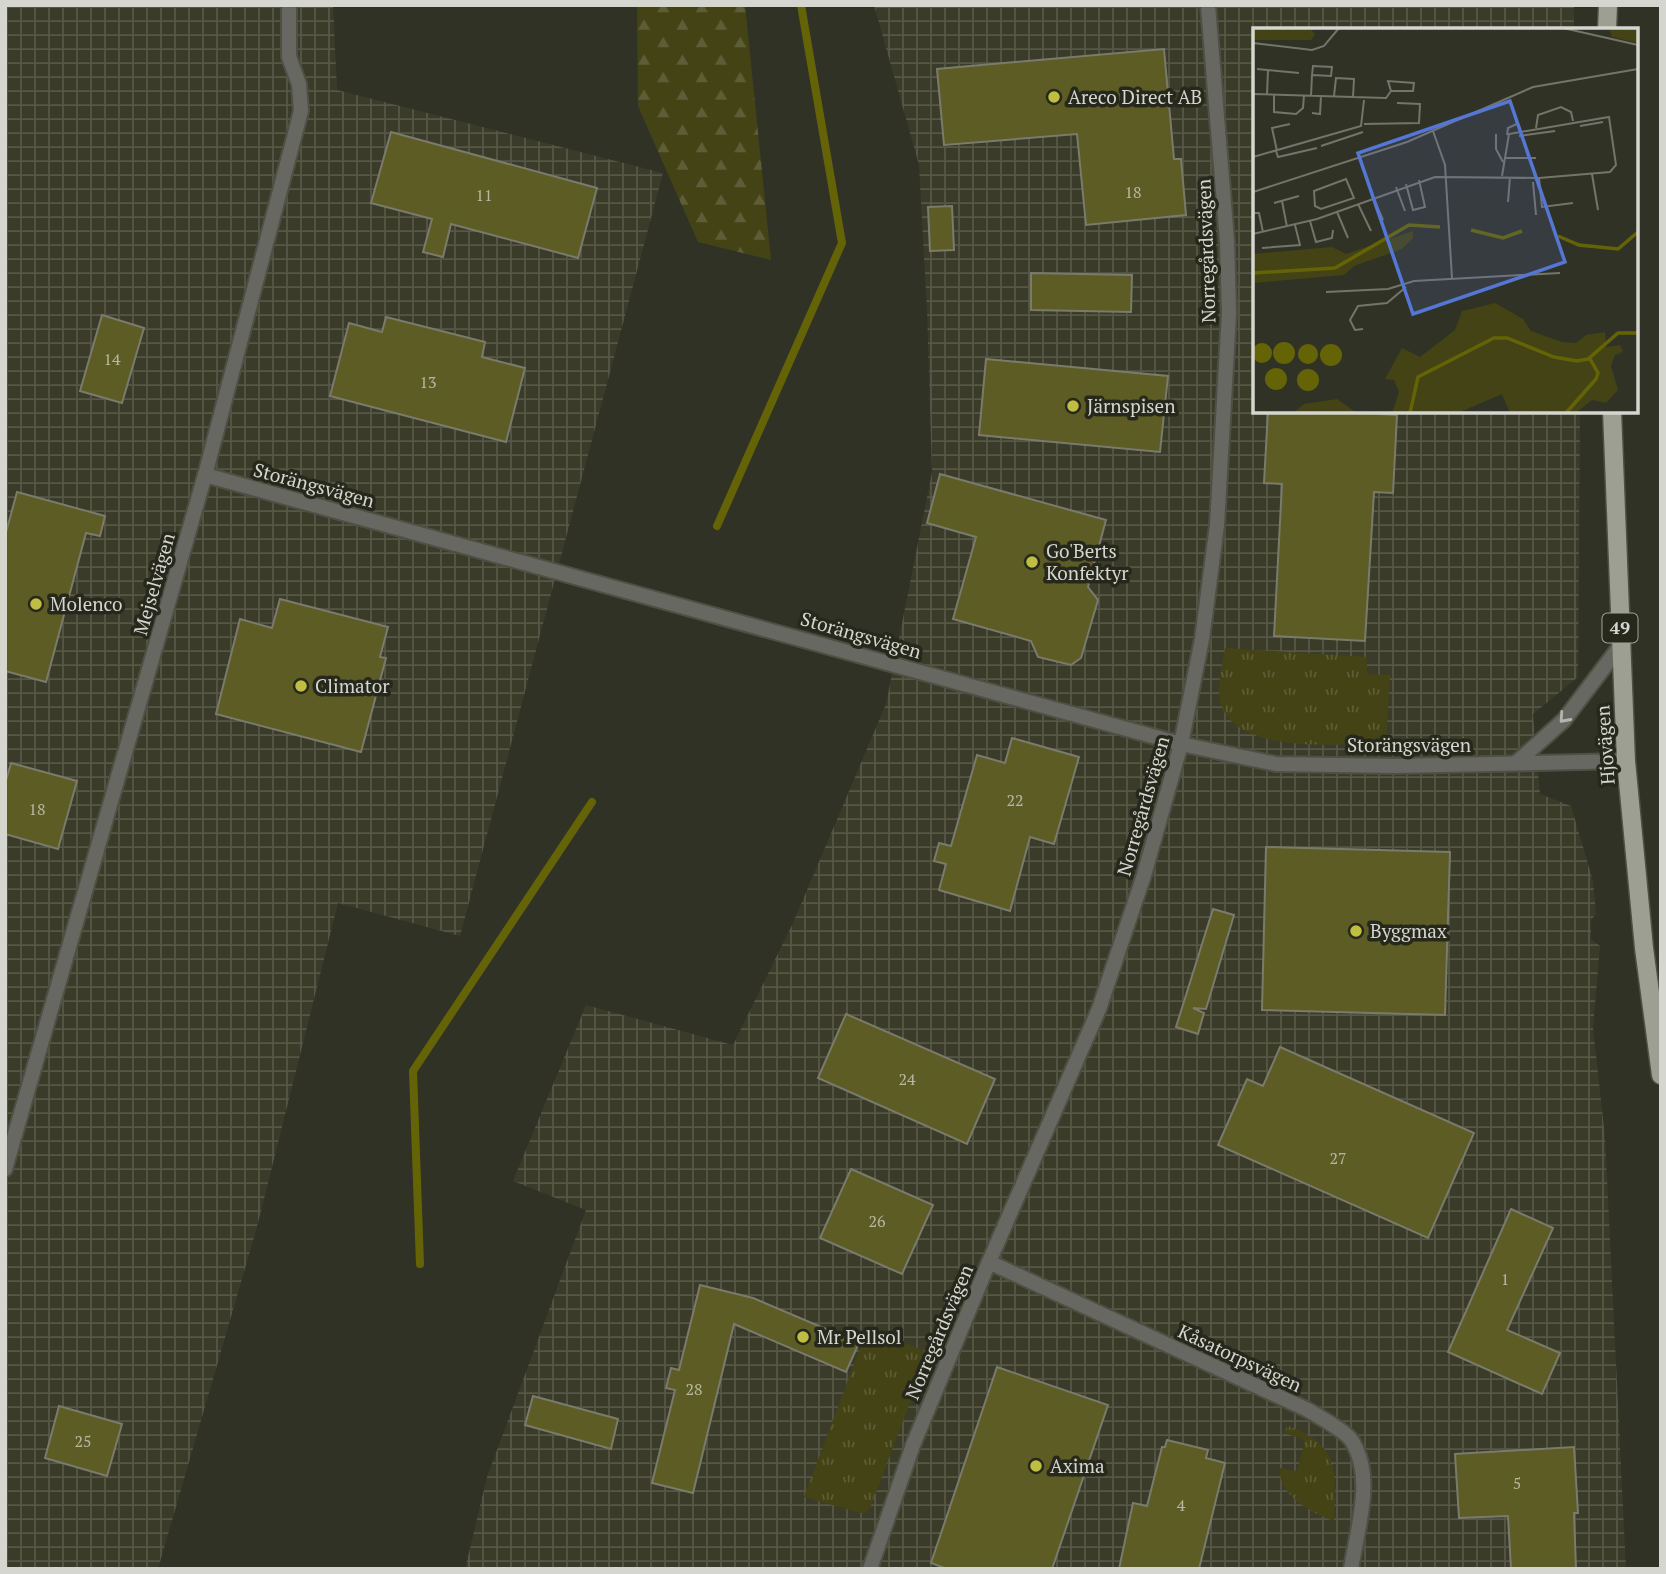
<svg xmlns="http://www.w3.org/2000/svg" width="1666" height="1574" viewBox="0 0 1666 1574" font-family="'PT Serif',serif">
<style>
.industrial{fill:url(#industrial-grid)}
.grass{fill:url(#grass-tufts)}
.forest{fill:url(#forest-firs)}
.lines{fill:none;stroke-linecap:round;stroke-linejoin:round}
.stream{stroke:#646406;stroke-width:8}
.building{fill:#5c5c24;stroke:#7a7b6d;stroke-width:2}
.street-casing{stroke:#4f5044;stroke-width:18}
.primary-casing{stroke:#4f5044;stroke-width:21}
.street{stroke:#686862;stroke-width:14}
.primary{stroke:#9e9f93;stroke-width:18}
.oneway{stroke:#b4b5ae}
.poi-dot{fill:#bfbe42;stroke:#27281c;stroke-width:2.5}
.labels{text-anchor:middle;stroke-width:7;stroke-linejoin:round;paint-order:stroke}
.number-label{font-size:16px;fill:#b7b8a4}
.shield{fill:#27281c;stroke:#a1a299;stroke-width:2}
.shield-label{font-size:18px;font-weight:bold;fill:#d5d6cf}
.poi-label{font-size:19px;fill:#d5d6cf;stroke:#27281c;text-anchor:start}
.street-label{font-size:19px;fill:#d5d6cf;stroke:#27281c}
.inset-river{fill:none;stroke:#646406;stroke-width:3.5}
.inset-road{fill:none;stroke:#73746a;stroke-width:2}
.view{fill:#5477d5;fill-opacity:0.15;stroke:#5477d5;stroke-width:3.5}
.inset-edge{fill:none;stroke:#d5d6cf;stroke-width:3.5}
</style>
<defs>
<pattern id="industrial-grid" width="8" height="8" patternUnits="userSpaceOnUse" patternTransform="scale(1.75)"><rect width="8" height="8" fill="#3a3b29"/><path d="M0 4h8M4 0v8" fill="none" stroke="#565747"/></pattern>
<pattern id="grass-tufts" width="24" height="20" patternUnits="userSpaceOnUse" patternTransform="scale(1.75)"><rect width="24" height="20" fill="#434316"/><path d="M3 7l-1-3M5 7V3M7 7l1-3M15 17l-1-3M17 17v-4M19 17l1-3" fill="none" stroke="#5d5d37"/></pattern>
<pattern id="forest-firs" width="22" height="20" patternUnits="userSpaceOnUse" patternTransform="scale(1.75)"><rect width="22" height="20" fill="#434316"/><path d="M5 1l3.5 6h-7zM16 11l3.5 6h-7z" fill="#5d5d37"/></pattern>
</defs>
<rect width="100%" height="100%" fill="#313226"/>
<g class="industrial">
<path d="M5 5H333L337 90 663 173 460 936 338 903 257 1227 158 1569H5Z"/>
<path d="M874 5H1574V30H1255V411H1580L1578 677 1533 714 1540 794 1571 806 1593 881 1596 914 1591 920V939L1600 946 1593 1028 1605 1137 1626 1569H465L487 1477 586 1210 513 1181 586 1005 733 1045 793 923 886 704 932 472 927 310 919 165Z"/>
</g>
<g class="grass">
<path d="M1225 648 1367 657V674L1390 675 1386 743C1345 744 1246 754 1224 711 1214 694 1222 667 1225 648Z"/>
<path d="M868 1327 929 1353 870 1508 864 1514 804 1497Z"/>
<path d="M1287 1426C1339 1443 1337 1472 1334 1521 1313 1514 1277 1495 1280 1468L1297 1471 1305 1440 1284 1433Z"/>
</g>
<path class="forest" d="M637 5H745L771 260 698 242 638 106Z"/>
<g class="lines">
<g class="stream">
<path d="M717 526 842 243 801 5"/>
<path d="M420 1264 413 1071 592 802"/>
</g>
</g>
<g class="building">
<path d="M1164 49 1174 159H1181L1186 215 1086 225 1077 134 944 145 937 69Z"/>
<path d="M391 132 597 188 578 258 451 224 443 257 423 252 432 219 371 203Z"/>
<path d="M952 206 954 250 930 251 928 207Z"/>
<path d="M1031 273 1132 275 1131 312 1031 310Z"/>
<path d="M102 315 144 328 122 403 80 391Z"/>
<path d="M386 317 485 342 482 357 525 368 506 442 330 396 349 323 382 332Z"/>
<path d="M986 359 1168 376 1160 452 979 435Z"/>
<path d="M1268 411H1328L1397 415 1393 493 1374 492 1365 641 1274 636 1282 484 1264 483Z"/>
<path d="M940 474 1106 520 1088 587 1098 600 1081 658 1071 665 1038 657 1031 641 953 619 976 537 927 523Z"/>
<path d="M17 492 105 516 100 536 86 533 46 682 5 671V536Z"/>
<path d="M280 599 388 627 380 657 386 658 361 752 216 714 240 619 272 628Z"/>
<path d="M1012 738 1079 757 1054 844 1030 837 1010 911 939 890 946 864 934 861 939 843 951 846 977 755 1005 763Z"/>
<path d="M11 763 77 781 58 849 5 834V784Z"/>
<path d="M1266 847 1450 852 1445 1015 1262 1010Z"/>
<path d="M1213 909 1234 915 1206 1009 1193 1008 1204 1013 1198 1034 1176 1027Z"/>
<path d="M846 1014 995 1079 967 1144 818 1078Z"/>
<path d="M1280 1047 1474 1133 1428 1238 1218 1145 1247 1079 1263 1086Z"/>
<path d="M851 1169 933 1205 902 1274 820 1238Z"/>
<path d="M1511 1209 1553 1228 1507 1330 1560 1353 1542 1394 1448 1352Z"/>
<path d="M700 1285 753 1298 859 1343 846 1372 734 1324 693 1493 652 1483 675 1390 666 1388 671 1368 679 1370Z"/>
<path d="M997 1367 1108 1405 1052 1569H947L931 1563Z"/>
<path d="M533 1396 618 1419 611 1449 525 1425Z"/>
<path d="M59 1406 122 1424 107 1476 45 1458Z"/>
<path d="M1167 1440 1208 1450 1206 1458 1225 1463 1199 1569H1119L1133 1503 1147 1506 1162 1447H1165Z"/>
<path d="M1574 1447 1578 1513H1574L1576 1569H1511L1508 1516 1459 1518 1455 1454Z"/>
</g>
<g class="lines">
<g class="street-casing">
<g id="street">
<path d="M205 475 1181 744 1276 764 1395 766 1626 761"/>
<path d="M1516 763 1564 720 1621 645"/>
<path d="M5 1169 205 475 301 111 299 84 289 57V5"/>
<path d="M989 1262 1308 1410C1319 1417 1346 1431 1352 1441 1375 1478 1357 1529 1351 1569"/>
<path d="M870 1569 913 1445 989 1262 1099 1009 1144 875 1181 744 1202 639 1217 525 1229 313 1227 241 1208 5"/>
</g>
</g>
<g class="primary-casing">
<g id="primary">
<path d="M1607 30 1608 5"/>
<path d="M1612 411 1626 761 1644 948 1661 1075"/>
</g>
</g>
<use href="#street" class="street"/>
<use href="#primary" class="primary"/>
</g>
<defs><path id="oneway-chevron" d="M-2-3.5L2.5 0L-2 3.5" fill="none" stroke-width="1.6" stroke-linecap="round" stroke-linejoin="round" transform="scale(1.75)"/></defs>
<use class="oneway" href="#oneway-chevron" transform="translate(1564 718) rotate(132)"/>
<g class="poi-dot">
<circle cx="1054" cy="97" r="7"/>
<circle cx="1073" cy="406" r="7"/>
<circle cx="1032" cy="562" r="7"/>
<circle cx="36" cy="604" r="7"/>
<circle cx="301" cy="686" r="7"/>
<circle cx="1356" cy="931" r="7"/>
<circle cx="803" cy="1337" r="7"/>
<circle cx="1036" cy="1466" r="7"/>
</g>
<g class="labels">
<g class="number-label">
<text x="1133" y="198">18</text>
<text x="484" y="201">11</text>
<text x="112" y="365">14</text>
<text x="428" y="388">13</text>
<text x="1015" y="806">22</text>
<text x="37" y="815">18</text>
<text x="907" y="1085">24</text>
<text x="1338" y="1164">27</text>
<text x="877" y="1227">26</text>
<text x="1505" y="1285">1</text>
<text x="694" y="1395">28</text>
<text x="83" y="1447">25</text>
<text x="1517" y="1489">5</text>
<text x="1181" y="1511">4</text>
</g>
<rect class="shield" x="1602.5" y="613.5" width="35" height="29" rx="5"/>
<g class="shield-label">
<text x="1620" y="634">49</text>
</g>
<g class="poi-label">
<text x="1068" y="104">Areco Direct AB</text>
<text x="1087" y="413">Järnspisen</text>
<text x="1046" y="558">Go'Berts<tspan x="1046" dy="22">Konfektyr</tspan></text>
<text x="50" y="611">Molenco</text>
<text x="315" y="693">Climator</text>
<text x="1370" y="938">Byggmax</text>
<text x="817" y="1344">Mr Pellsol</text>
<text x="1050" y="1473">Axima</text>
</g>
<g class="street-label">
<text transform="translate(1206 251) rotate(-92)" y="7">Norregårdsvägen</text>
<text transform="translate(314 485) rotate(15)" y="7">Storängsvägen</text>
<text transform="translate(154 584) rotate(-74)" y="7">Mejselvägen</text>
<text transform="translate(861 635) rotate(16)" y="7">Storängsvägen</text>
<text x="1409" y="752">Storängsvägen</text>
<text transform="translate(1605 745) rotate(-94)" y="7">Hjovägen</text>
<text transform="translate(1143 806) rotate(-74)" y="7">Norregårdsvägen</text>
<text transform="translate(939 1332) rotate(-67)" y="7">Norregårdsvägen</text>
<text transform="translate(1240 1358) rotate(25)" y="7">Kåsatorpsvägen</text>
</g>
</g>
<g transform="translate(1253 28)">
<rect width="385" height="385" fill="#313226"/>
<path d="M0 0H57L62 6 58 12H0ZM356 0H385V15L359 9ZM160 203V210L149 221 101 238 91 247 0 255V226L79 219 93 226ZM242 275 270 291 278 303 309 314 323 315 333 307 352 304 353 319 367 317 370 324 362 327 358 338 365 362 353 375 339 372 323 385H257L249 366 205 385H139L146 364 141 352 132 351 149 320 167 329 202 302 209 283ZM84 371 104 385H40L51 376Z" fill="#434316"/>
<path d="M20 325a11 11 0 1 1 22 0a11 11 0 1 1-22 0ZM-1 325a10 10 0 1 1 20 0a10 10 0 1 1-20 0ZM45 326a10 10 0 1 1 20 0a10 10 0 1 1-20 0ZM67 327a11 11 0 1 1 22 0a11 11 0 1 1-22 0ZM12 351a11 11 0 1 1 22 0a11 11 0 1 1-22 0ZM44 352a11 11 0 1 1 22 0a11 11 0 1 1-22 0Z" fill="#646406"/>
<path class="inset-river" d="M218 202 250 210 269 203M305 208 326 217 365 221 385 204M0 245 82 240 156 197 187 199M157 385 165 349 241 310H254L301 329 324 333 335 331 365 305H385M313 385 343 351 345 345 336 329"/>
<path class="inset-road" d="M310 0 385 17M0 15 59 22 71 18 86 0M4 41 46 45M0 66 133 70 138 63H160L161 55 135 53 138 63M14 66 15 42M21 66V84L43 86 50 80 51 67M58 68 59 47 60 38 79 39 78 48 59 47M81 68 83 50 101 51 100 69M59 85 67 86 68 68M111 96 166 95 167 76 144 75M327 98 350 94M283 100 285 87 308 79 318 84 320 93M180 103 192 137 199 250M243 106V121L250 134M254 107 255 100 264 96 262 89M266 108 302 103M68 118 110 104M23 123 25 129 64 120M24 123 19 100 37 96M0 129 108 98 111 72M251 130H283M339 146 345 182M286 150 289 179 320 175M93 151 101 170 68 181 62 178 61 163ZM280 154 283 187M153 156 160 182 172 179 166 152M143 159 152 183M0 164 154 114 280 59 385 41M120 169 130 192M29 173 34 199M255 174 257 149M21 175 46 168M105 176 118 203M84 184 95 210M0 185H6L10 204M57 193 63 214 79 210 80 202M0 206 64 191 182 149 286 150 357 144 363 137 356 89 256 106 249 148M9 220 47 217 42 197M73 264 135 261 161 253 307 245M110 301 102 302 97 292 105 278 134 275 153 259"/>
<path class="view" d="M257 73 312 234 160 286 105 125Z"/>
<rect width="385" height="385" class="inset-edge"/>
</g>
<rect width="1666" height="1574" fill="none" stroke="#d5d6cf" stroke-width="14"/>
</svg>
